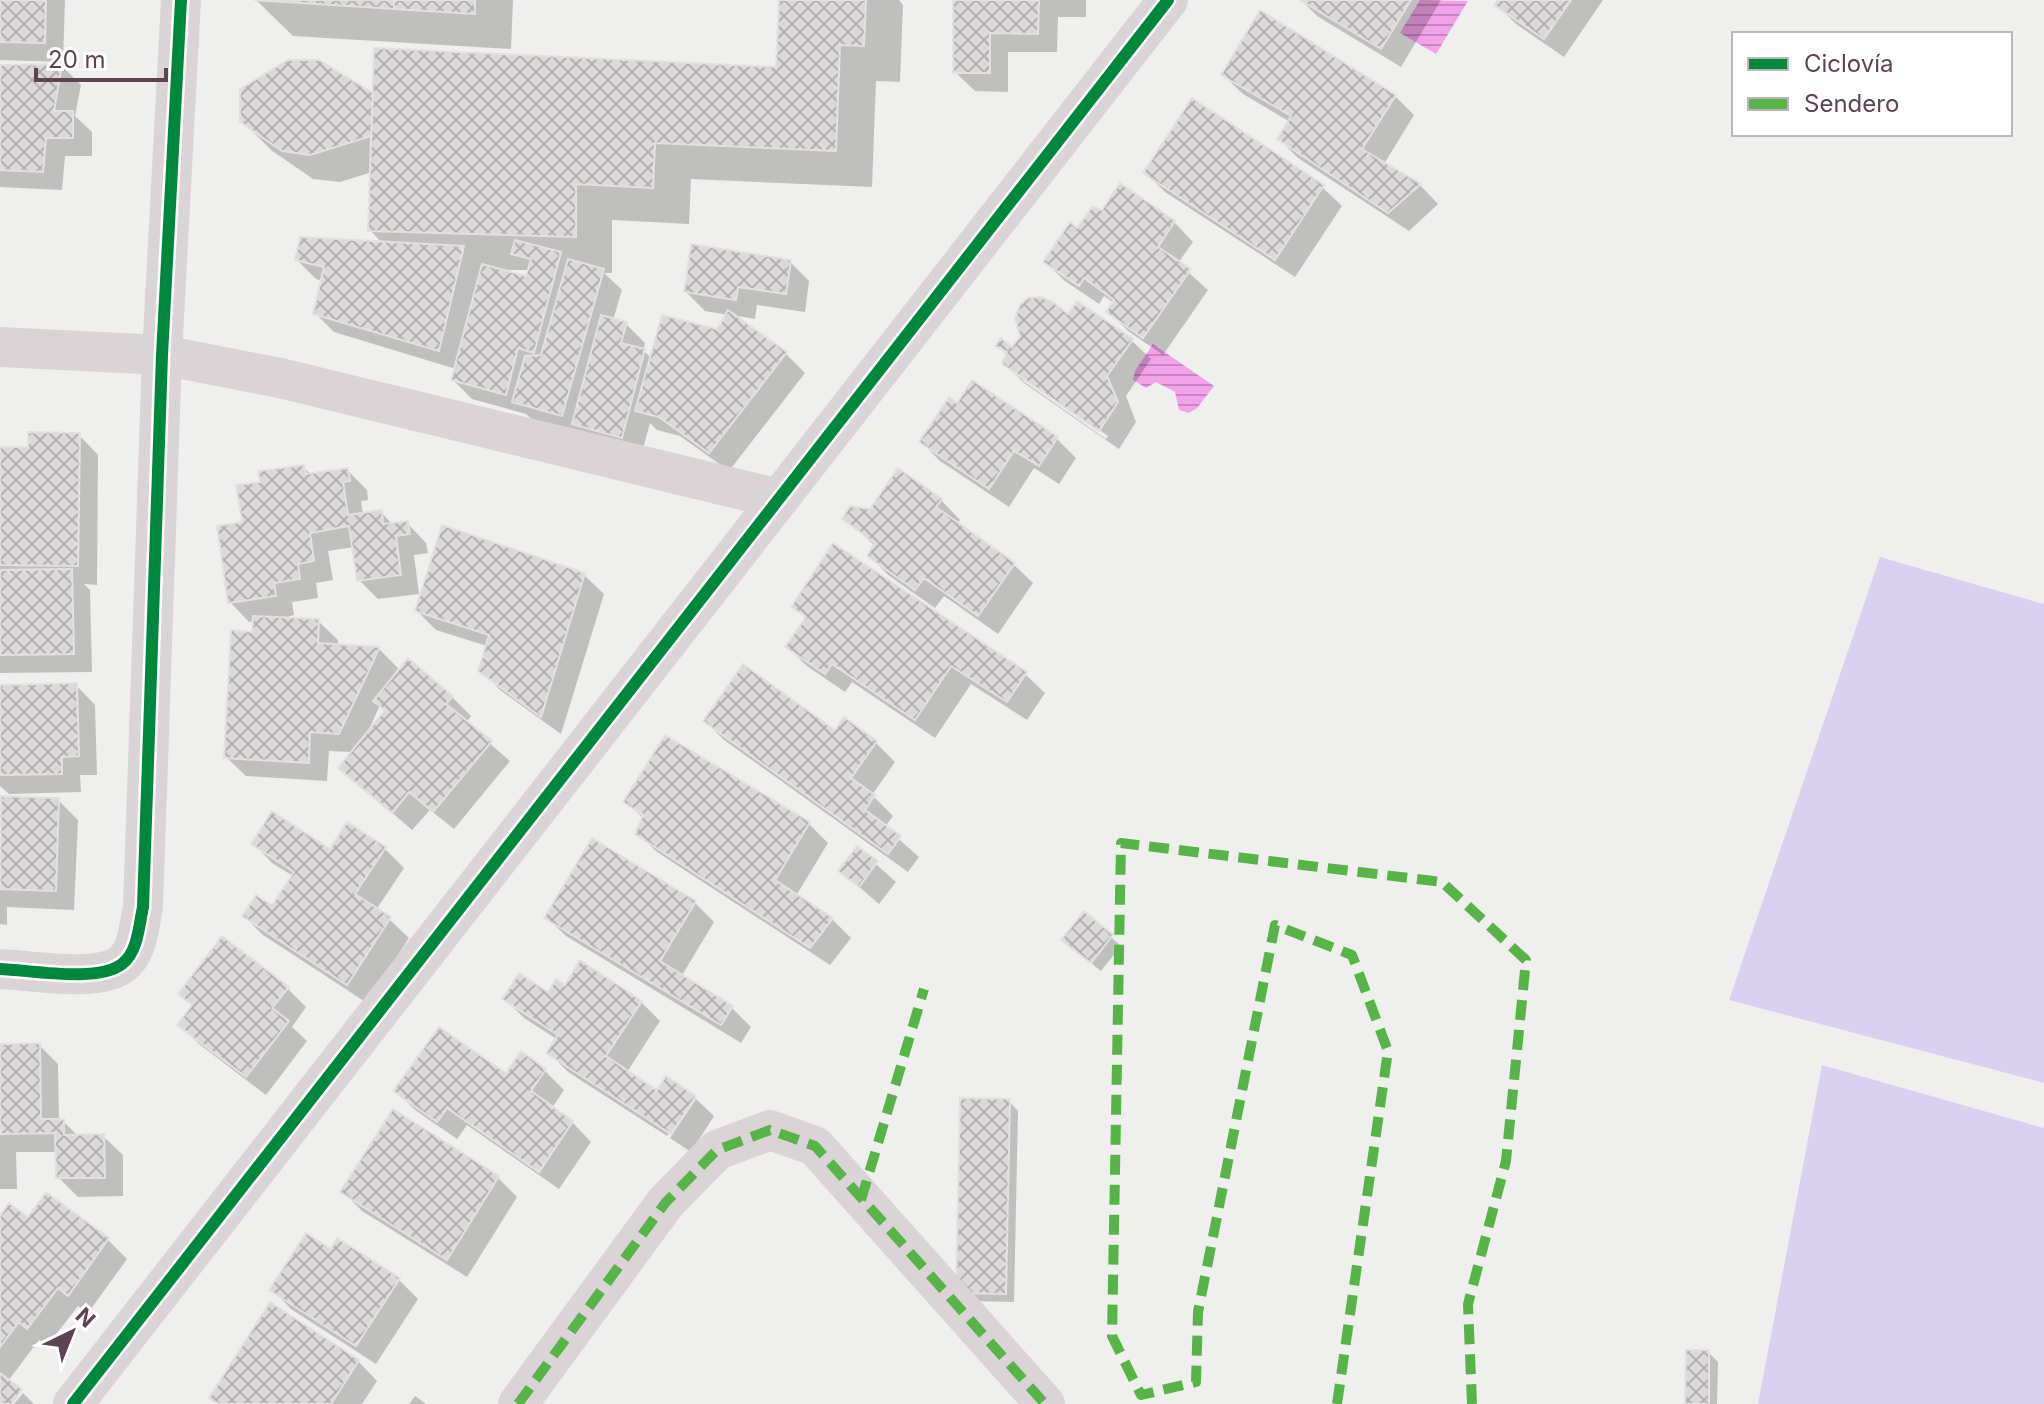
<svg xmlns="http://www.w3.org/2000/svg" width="2044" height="1404" viewBox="0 0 2044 1404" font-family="Inter,sans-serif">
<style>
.green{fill:#dad1f1}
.water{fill:url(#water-rules)}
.shadow{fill:#0003;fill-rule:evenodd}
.building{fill:url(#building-cross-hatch);stroke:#e2e1e0;stroke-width:2}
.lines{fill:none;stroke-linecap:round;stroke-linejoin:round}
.minor{stroke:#dad4d7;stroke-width:40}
.quiet{stroke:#58b348;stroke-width:10;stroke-dasharray:20 10;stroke-linecap:butt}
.cycleway-casing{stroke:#fff;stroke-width:17}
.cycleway{stroke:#00873e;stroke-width:12}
</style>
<defs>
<pattern id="water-rules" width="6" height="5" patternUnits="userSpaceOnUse" patternTransform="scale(2)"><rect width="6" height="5" fill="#f2a2e9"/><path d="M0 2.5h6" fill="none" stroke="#c786bf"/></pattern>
<pattern id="building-cross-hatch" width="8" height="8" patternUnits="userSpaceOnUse" patternTransform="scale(2)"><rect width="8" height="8" fill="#dbd8d8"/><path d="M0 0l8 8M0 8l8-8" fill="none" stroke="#b5b1b2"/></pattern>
</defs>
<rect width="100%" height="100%" fill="#eff0ee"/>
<g class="green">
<path d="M1880 557 2044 604V1083L1729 1000Z"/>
<path d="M1822 1065 2044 1128V1404H1758Z"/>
</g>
<g class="water">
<path d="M1420 0 1468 1 1436 54 1400 33Z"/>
<path d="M1153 344 1214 386 1197 408 1189 413 1179 410 1175 392 1156 382 1146 388 1133 380 1135 371Z"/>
</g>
<g class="shadow">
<path d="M0 0H65L63 62 0 60Z"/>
<path d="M256 0H513L511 49 293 36Z"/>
<path d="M781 0H899L903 5 900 82 876 81 872 187 691 179 689 224 612 220V273H604L622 290 613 320 626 324 645 343 643 350 652 359 718 331 728 315 705 311 686 292 790 262 809 281 805 312 757 305 755 319 732 315 786 354 805 373 729 471 680 436 657 430 650 423 641 456 534 421 526 414 472 399 453 380 456 369 334 332 315 313 323 281 316 279 297 260 383 244 370 230 372 172 340 182 313 179 271 150 242 121 374 96 778 69ZM502 270H530L527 278Z"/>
<path d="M955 0H1086V17H1058L1057 52H1008V92L975 91 955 72Z"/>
<path d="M1301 0H1441L1401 67 1317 16Z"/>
<path d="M1500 0H1603L1564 57 1516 24 1497 5Z"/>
<path d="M62 66 81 85 75 116 92 132V156H65L62 190 0 187V67Z"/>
<path d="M1223 75 1395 96 1414 115 1384 164 1420 185 1438 204 1409 231 1298 158 1279 139 1290 122 1243 94Z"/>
<path d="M1146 173 1322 187 1342 206 1295 277 1165 192Z"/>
<path d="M1174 222 1193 242 1178 263 1208 290 1163 355 1128 331 1108 311 1114 303 1104 296 1099 304 1065 281 1045 262 1078 231Z"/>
<path d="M1069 317 1131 340 1151 359 1126 396 1136 422 1119 449 1024 383 1005 364 1008 356 998 346 1013 350ZM1023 376 1108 436 1106 439 1023 381Z"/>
<path d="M973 382 1057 439 1076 458 1059 484 1034 468 1009 507 940 461 921 442 957 405Z"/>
<path d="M79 435 98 455 97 585 84 584 90 590 92 672 0 673V449H30Z"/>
<path d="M303 467 312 475 348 471 367 490 368 500 361 501 363 515 381 512 393 525 407 523 426 543 428 553 414 555 419 594 378 599 359 580 354 547 328 551 333 580 316 583 318 598 292 602 294 615 280 619 318 621 338 640V646L379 649 398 668 393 677 452 697 471 716 466 723 510 761 454 829 430 810 412 830 341 768 353 752 329 751 327 781 246 776 226 757 254 634 255 621 249 622 230 602 244 524 262 483ZM380 705 386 712 368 732Z"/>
<path d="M941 500 960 520 957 524 1013 564 1033 583 998 634 944 596 935 608 888 575 869 555 875 546 844 518 871 511Z"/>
<path d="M584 575 604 594 561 734 500 690 481 670 487 646 436 630 417 611Z"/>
<path d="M794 607 1025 674 1045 693 1027 720 971 684 935 738 852 682 845 692 807 666 787 647 806 619Z"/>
<path d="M76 685 95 705 97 775H80L81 792 9 794 0 786V687Z"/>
<path d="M844 720 876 743 895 762 872 795 893 816 885 827 919 857 908 872 724 740 705 721 835 733Z"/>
<path d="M666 737 809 824 828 843 796 896 832 919 851 938 830 965 657 852 637 833 644 819 626 802Z"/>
<path d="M58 800 78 820 74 910 7 907V925L0 924V829Z"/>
<path d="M348 825 385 849 404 868 376 910 389 919 409 938 367 1003 263 935 244 916 273 908 293 876 272 863 253 843 330 852Z"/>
<path d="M858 848 896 882 879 904 841 871Z"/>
<path d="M695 903 714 922 681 977 732 1008 751 1027 741 1043 566 936 546 917Z"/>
<path d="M1084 914 1121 946 1101 971 1073 949Z"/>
<path d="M287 988 306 1007 292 1027 307 1041 266 1095 199 1044 179 1025 193 1007 181 994Z"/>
<path d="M566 988 641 1002 660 1021 627 1072 658 1092 694 1097 714 1116 691 1152 670 1138 696 1099H691L667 1136 568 1072 549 1053 558 1040 524 1018 505 999 548 995Z"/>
<path d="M39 1045 58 1064 59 1121H63L78 1136H103L123 1155V1196L78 1197 58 1177V1152H16L17 1189H0V1046Z"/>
<path d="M521 1054 545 1071 564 1090 552 1108 572 1122 591 1142 559 1189 467 1125 457 1139 415 1110 396 1091 507 1076Z"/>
<path d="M1009 1101 1018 1111 1014 1302 967 1301Z"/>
<path d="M394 1112 498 1178 517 1197 467 1277 362 1211 343 1192Z"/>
<path d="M46 1195 108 1240 127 1259 88 1313 78 1306 47 1346 39 1340 8 1381 21 1391 9 1404H0V1220H28Z"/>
<path d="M398 1279 418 1299 376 1364 291 1309 272 1289Z"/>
<path d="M1708 1352 1718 1362 1717 1404H1687Z"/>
<path d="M358 1361 377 1381 362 1404H218L212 1398Z"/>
<path d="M23 1393 34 1404H14Z"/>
<path d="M415 1396 426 1404H409Z"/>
</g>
<g class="building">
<path d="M0 0H46L45 43 0 42Z"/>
<path d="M254 0H394V9Z"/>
<path d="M394 0H475V14L394 9Z"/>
<path d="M779 0H866L864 46 840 45 836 151 655 143 653 188 576 184V237L368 231 374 48 776 67Z"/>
<path d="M953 0H1039L1038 34 990 33V73H953Z"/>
<path d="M1300 0H1411L1381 49Z"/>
<path d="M1498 0H1571L1544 39 1494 5Z"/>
<path d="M1260 10 1396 95 1362 149 1421 184 1388 213 1277 139 1291 116 1221 75Z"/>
<path d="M288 60H319L373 93 371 136 310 155 282 151 240 122V89Z"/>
<path d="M62 64 54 111H73V138H46L43 172 0 170V65Z"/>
<path d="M1192 98 1324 185 1275 260 1143 173Z"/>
<path d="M1120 183 1175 221 1158 247 1191 269 1143 338 1106 312 1114 300 1084 278 1079 286 1043 262 1070 222 1077 228 1092 207 1102 210Z"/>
<path d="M300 237 464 246 439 351 313 314 324 267 295 260Z"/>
<path d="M515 240 561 252 534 353 518 348 506 395 451 380 482 264 526 276 531 259 511 254Z"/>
<path d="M691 244 791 260 786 294 738 287 736 300 684 292Z"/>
<path d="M568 259 604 269 562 416 512 402 525 356 541 355Z"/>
<path d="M1041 297 1053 302 1068 314 1077 301 1133 339 1107 376 1118 402 1099 431 1002 364 1007 352 995 346 1001 338 1012 347 1020 336 1015 318 1020 305 1028 298Z"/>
<path d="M728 310 787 352 709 453 659 417 635 411 662 315 717 329Z"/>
<path d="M601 315 627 322 621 343 645 349 622 438 572 424Z"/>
<path d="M972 380 1058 437 1039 466 1014 451 989 489 919 442 949 397 957 403Z"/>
<path d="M28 432 80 433 78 566 0 565V447H28Z"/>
<path d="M304 465 306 474 348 468 350 481 343 482 348 515 382 510 383 524 408 521 410 534 396 536 401 575 357 581 349 526 310 533 314 561 298 564 300 579 274 583 276 596 228 603 217 526 242 522 236 485 260 482 258 471Z"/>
<path d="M898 468 942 499 936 507 1015 563 978 616 924 578 915 590 867 556 875 543 842 519 850 506 870 509Z"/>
<path d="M442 525 585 573 541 717 478 671 489 635 415 611Z"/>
<path d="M833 543 1027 672 1007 702 951 666 915 720 832 664 825 674 785 647 806 617 791 607Z"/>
<path d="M72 569 74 654 0 655V570Z"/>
<path d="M253 616 319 619 318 643 380 647 339 734 310 732 309 763 224 758 231 630 252 632Z"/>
<path d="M408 658 453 696 446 704 492 741 433 812 409 792 392 813 338 768 385 710 373 701Z"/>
<path d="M743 664 835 730 844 717 877 741 851 778 875 795 865 810 901 836 888 854 703 721Z"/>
<path d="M77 683 79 756 62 757V774L0 775V685Z"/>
<path d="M665 735 810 822 775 880 833 918 810 948 635 834 643 815 623 802Z"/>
<path d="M1 796 59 798 56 891 0 889Z"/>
<path d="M272 811 330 849 347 822 386 847 355 894 391 917 347 985 242 916 256 895 272 905 294 872 251 844Z"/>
<path d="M592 838 696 901 660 961 733 1006 721 1025 544 918Z"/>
<path d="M857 846 878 861 859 887 838 871Z"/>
<path d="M1084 911 1113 935 1091 963 1061 940Z"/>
<path d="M222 936 289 987 272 1008 289 1021 246 1077 177 1025 192 1005 178 994Z"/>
<path d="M580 960 642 1001 606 1056 657 1090 666 1076 696 1096 671 1134 546 1053 558 1035 502 999 519 973 548 992 556 979 565 985Z"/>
<path d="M439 1027 506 1073 521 1051 546 1069 531 1091 573 1121 539 1172 447 1108 437 1122 393 1091Z"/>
<path d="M40 1043 41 1119H64V1135L104 1134 105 1178H56L55 1133 0 1134V1044Z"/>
<path d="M960 1098 1010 1099 1006 1294 956 1293Z"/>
<path d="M393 1109 499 1176 447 1260 340 1192Z"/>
<path d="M46 1192 109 1238 68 1296 58 1288 27 1329 19 1322 0 1347V1216L9 1203 28 1217Z"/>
<path d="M306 1233 331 1249 337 1238 400 1278 356 1346 269 1290Z"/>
<path d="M270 1302 359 1360 331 1404H219L209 1398Z"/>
<path d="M1686 1350H1709V1404H1685Z"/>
<path d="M0 1373 22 1389 12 1404H0Z"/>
</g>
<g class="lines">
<g class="minor">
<path d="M0 347 162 355 280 378 779 499"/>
<path d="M0 969C31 970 97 983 122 964 138 952 139 925 143 907L162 355 181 0"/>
<path d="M73 1404 1168 0"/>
<path d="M518 1404 666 1202 717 1150 770 1130 815 1146 1045 1404"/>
</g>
<g class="quiet">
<path d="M861 1200 924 989"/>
<path d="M518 1404 666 1202 717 1150 770 1130 815 1146 1045 1404"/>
<path d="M1337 1404 1388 1051 1352 955 1275 925 1198 1312 1196 1382 1141 1395 1112 1336 1121 843 1442 882 1526 960 1506 1161 1468 1304 1472 1404"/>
</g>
<g class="cycleway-casing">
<g id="cycleway">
<path d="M0 969C31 970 97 983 122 964 138 952 139 925 143 907L162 355 181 0"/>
<path d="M73 1404 1168 0"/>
</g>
</g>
<use href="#cycleway" class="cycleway"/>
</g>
<rect x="1732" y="32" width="280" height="104" fill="#ffffff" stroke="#beb4ba" stroke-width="2"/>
<rect x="1748" y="58" width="40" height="12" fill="#00873e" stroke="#beb4ba" stroke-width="2"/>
<text x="1804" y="72" font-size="24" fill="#5d4453">Ciclovía</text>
<rect x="1748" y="98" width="40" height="12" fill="#58b348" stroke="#beb4ba" stroke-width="2"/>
<text x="1804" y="112" font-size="24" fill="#5d4453">Sendero</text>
<g transform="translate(72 1332) rotate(43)" stroke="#ffffff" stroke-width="6" paint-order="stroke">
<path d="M0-6L14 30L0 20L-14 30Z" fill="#5d4453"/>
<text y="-12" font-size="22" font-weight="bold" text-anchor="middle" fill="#5d4453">N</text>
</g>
<path d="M36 68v12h130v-12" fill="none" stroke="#5d4453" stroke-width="4"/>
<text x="48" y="68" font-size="24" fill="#5d4453" stroke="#ffffff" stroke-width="6" paint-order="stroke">20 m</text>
</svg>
